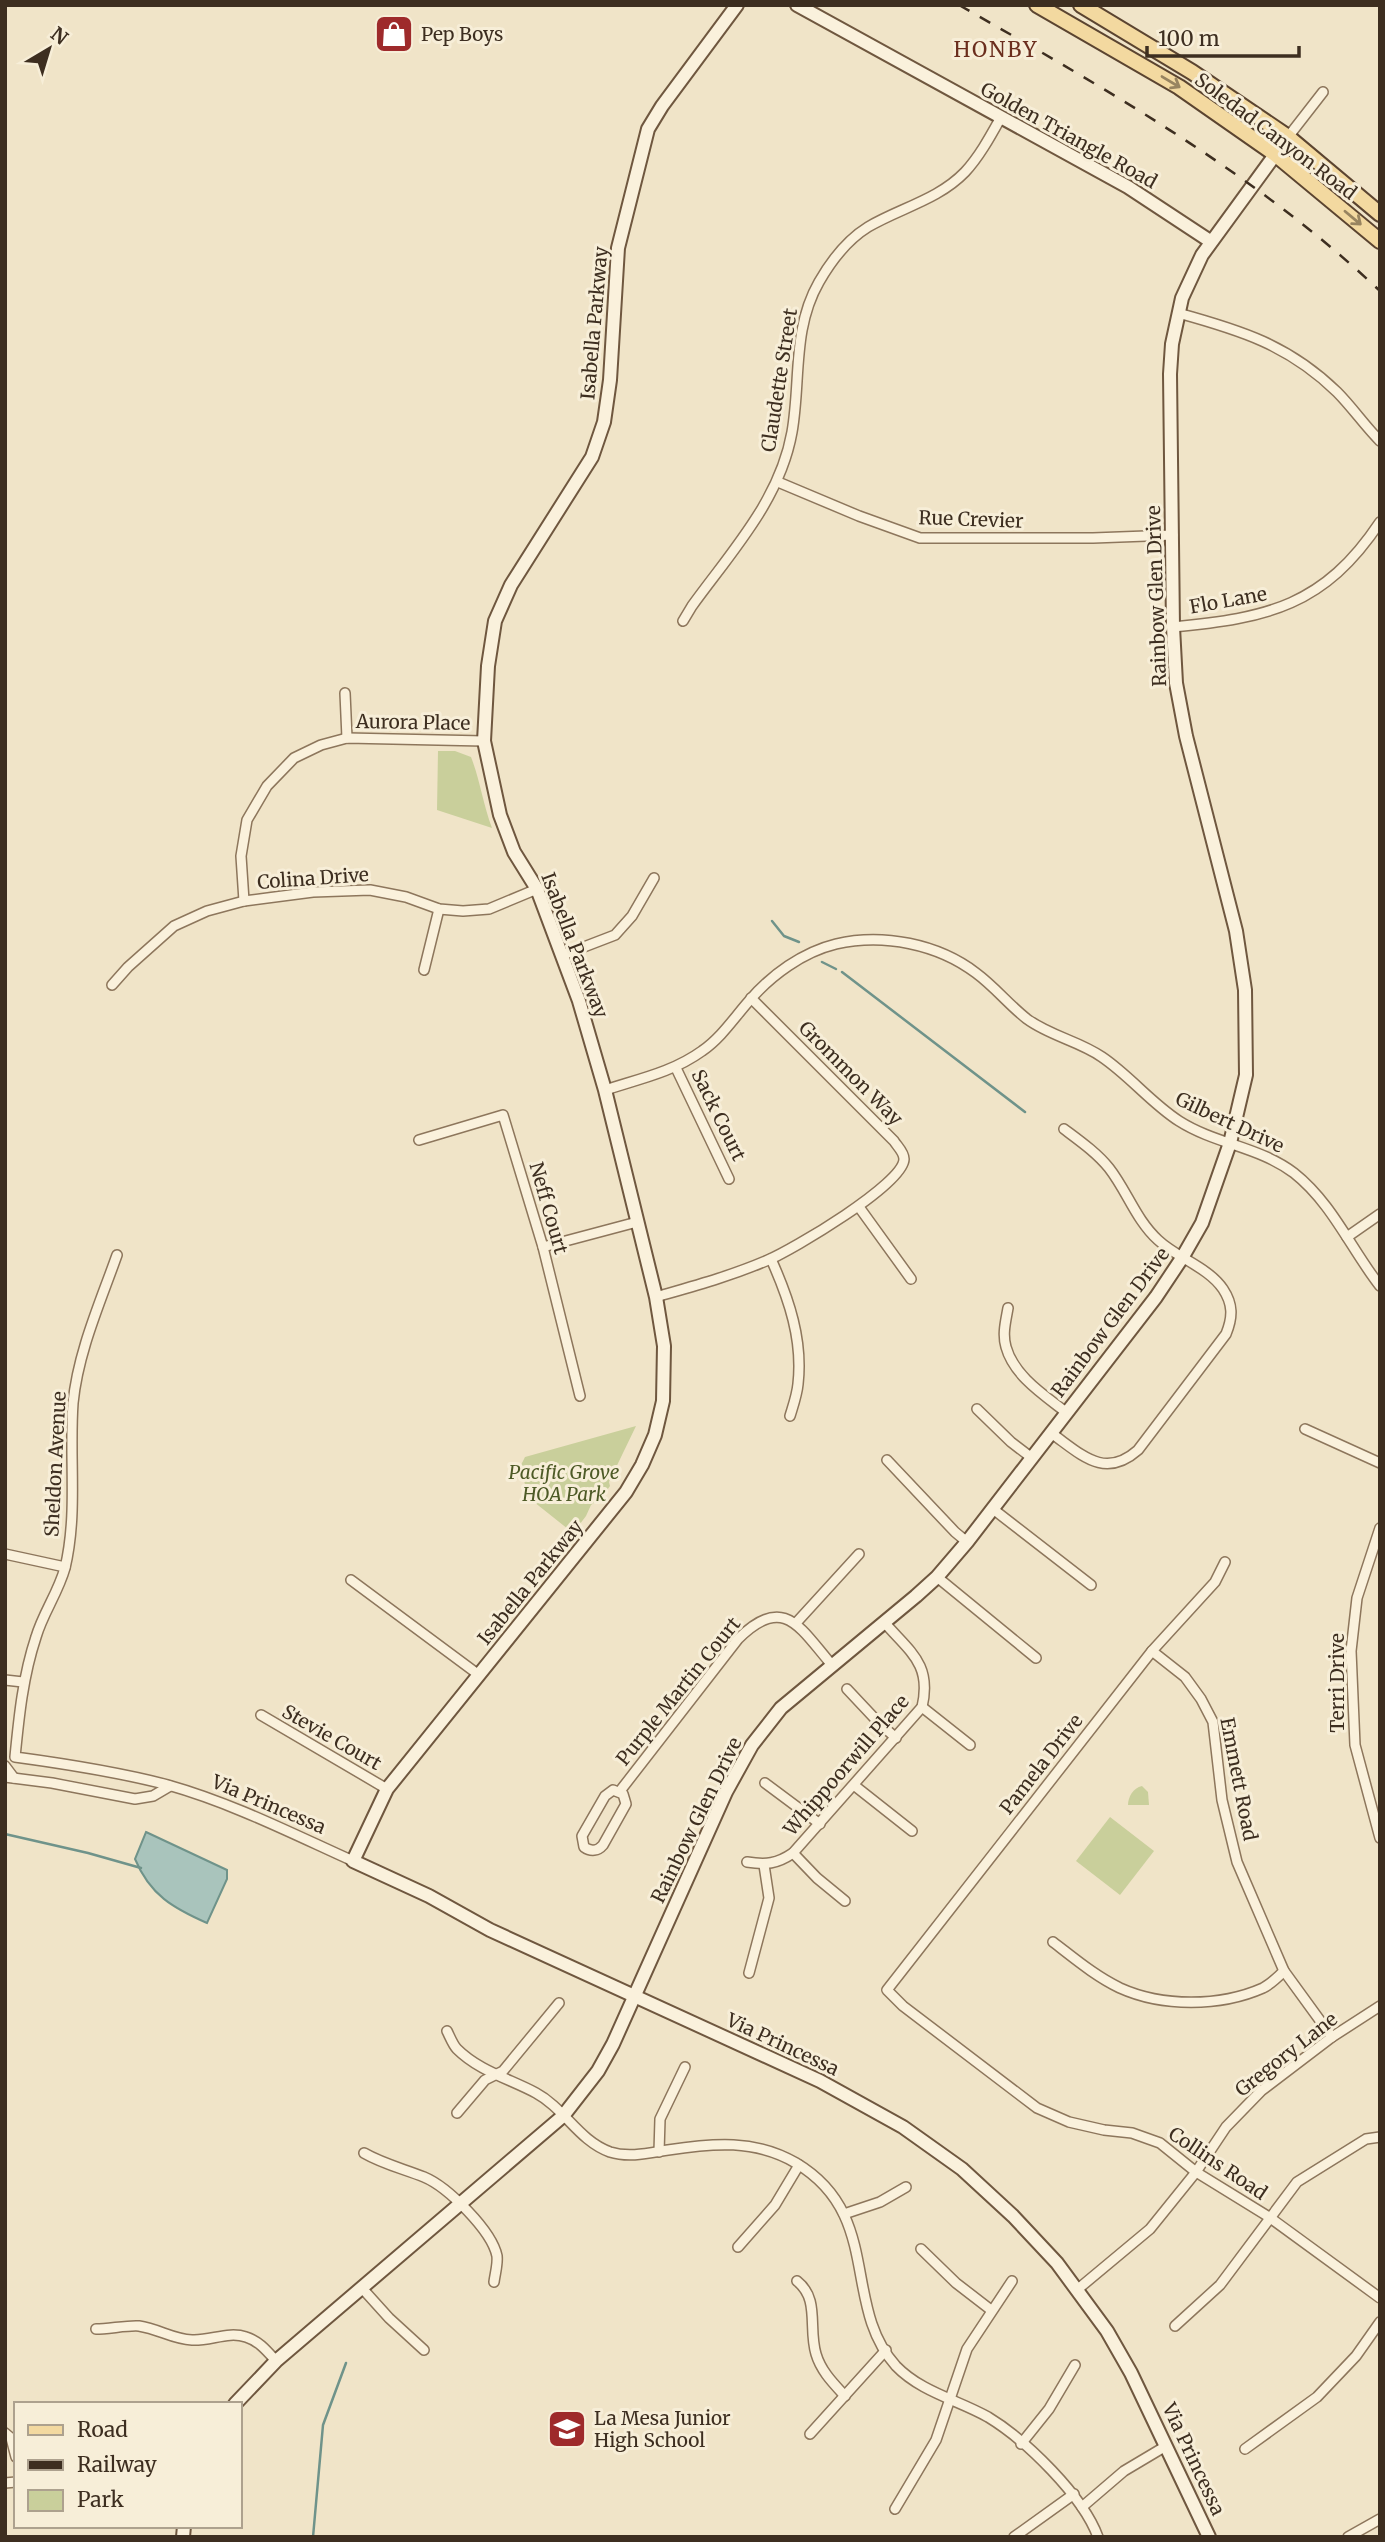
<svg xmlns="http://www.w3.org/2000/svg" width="1385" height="2542" viewBox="0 0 1385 2542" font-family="Merriweather,serif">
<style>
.green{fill:#c9cf9b}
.water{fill:#a9c4bc;stroke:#6f938a;stroke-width:2}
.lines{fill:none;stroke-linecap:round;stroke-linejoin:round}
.stream{stroke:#6f938a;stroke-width:2.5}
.street-casing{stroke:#8d765c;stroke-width:12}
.secondary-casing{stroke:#6f573f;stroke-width:16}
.primary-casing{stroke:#5b4430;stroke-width:18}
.street{stroke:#faf1dc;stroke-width:9}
.secondary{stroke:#faf1dc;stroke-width:12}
.primary{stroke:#f3d9a0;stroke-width:14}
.rail{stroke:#3d2e20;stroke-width:2.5;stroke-dasharray:12 12;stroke-linecap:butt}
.oneway{stroke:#988460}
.labels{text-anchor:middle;stroke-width:6;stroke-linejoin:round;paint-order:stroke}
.poi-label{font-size:19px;fill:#3d2e20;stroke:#f7eed8;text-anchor:start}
.street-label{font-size:19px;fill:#3d2e20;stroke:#f7eed8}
.park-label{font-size:19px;font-style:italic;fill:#4d5a26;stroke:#f7eed8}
.neighbourhood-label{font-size:21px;letter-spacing:2px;fill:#6b2e1e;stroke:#f7eed8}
</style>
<rect width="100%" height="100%" fill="#f0e4c8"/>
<g class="green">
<path d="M438 751H455L471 757C480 780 483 804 492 828L437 810Z"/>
<path d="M636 1426 609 1482 610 1486 602 1497 591 1505 586 1516 573 1533 529 1498 520 1467 525 1457Z"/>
<path d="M1142 1786 1148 1792 1149 1805H1128C1128 1797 1133 1788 1142 1786Z"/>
<path d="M1110 1817 1154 1851 1120 1895 1076 1861Z"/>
</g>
<path class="water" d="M146 1832 227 1870V1879L207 1923C173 1908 150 1895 135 1859Z"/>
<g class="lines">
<g class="stream">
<path d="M772 921 784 936 799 942"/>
<path d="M822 962 836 969"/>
<path d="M842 972 1025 1112"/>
<path d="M5 1260V1277"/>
<path d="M5 1834 88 1853 141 1868"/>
<path d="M313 2537 323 2425 346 2363"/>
</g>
<g class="street-casing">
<g id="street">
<path d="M1288 137 1323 92"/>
<path d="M1178 313C1240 330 1289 345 1337 392 1352 407 1365 426 1380 441"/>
<path d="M778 482 859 516 920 538H1093L1173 535"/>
<path d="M683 621 692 606C731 552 780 500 792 432 801 381 792 329 819 282 831 261 847 240 868 227 900 208 938 200 965 172 979 157 990 137 1000 119"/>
<path d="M1173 627C1268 618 1324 606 1380 522"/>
<path d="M345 693 347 738"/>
<path d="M244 901 241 856 247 820 267 786 294 758 321 745 347 738 484 741"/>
<path d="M563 955 615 935 632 916 654 878"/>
<path d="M424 970 439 909"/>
<path d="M112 985 128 967 174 926 207 911 244 901 313 892 370 890 406 897 439 909 463 911 489 909 537 889"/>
<path d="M676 1068 729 1179"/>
<path d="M605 1090C639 1079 673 1072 702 1051 721 1038 734 1018 749 1001 771 975 803 952 836 944 883 933 938 944 976 973 995 987 1009 1005 1027 1019 1050 1036 1079 1041 1102 1057 1130 1076 1151 1103 1179 1121 1215 1144 1260 1147 1294 1173 1332 1203 1351 1249 1380 1286"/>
<path d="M419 1140 503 1115 543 1247 580 1396"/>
<path d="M859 1207 911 1279"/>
<path d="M1347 1237 1380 1214"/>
<path d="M543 1247 637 1222"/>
<path d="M117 1255C100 1303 78 1352 73 1403 69 1458 78 1513 65 1568 58 1593 43 1613 36 1637 23 1676 19 1716 15 1757 67 1764 118 1772 168 1785 232 1803 293 1834 353 1861"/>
<path d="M771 1259C789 1299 803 1340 798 1384 797 1395 793 1406 790 1416"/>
<path d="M656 1297C694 1286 731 1276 768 1260 792 1250 904 1184 904 1159 904 1152 897 1146 894 1141L751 998"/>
<path d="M1008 1308C1006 1320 1002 1334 1006 1347 1014 1376 1044 1395 1067 1413"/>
<path d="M977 1409 1011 1442 1032 1458"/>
<path d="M1305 1429 1380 1463"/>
<path d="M1051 1433C1081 1454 1104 1480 1138 1450L1226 1334C1233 1317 1233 1304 1223 1289 1208 1267 1177 1258 1158 1240 1136 1220 1127 1191 1109 1168 1097 1153 1080 1141 1064 1129"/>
<path d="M887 1460 955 1532 967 1542"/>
<path d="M993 1509 1091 1585"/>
<path d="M1380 1528 1357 1598 1351 1651 1355 1745 1380 1838"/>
<path d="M5 1554 65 1567"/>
<path d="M1225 1562 1215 1582 1152 1651 887 1990 903 2006 1037 2108 1069 2122 1104 2130 1132 2133 1160 2143 1196 2172 1269 2217 1380 2298"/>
<path d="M937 1577 1036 1658"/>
<path d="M351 1580 479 1675"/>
<path d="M796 1623 859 1554"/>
<path d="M1152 1651 1185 1677 1201 1699 1213 1722 1222 1800 1237 1862 1284 1971 1332 2037"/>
<path d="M5 1680 23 1682"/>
<path d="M847 1689 878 1722 896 1738"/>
<path d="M922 1707 970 1745"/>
<path d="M261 1715 387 1789"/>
<path d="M5 1766 14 1778"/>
<path d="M5 1777 52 1783 135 1799 153 1796 170 1786"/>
<path d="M765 1783 820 1824"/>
<path d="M855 1786 912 1831"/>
<path d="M613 1790 623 1794 626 1804 603 1845C598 1851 591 1852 584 1847L582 1836 605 1796Z"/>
<path d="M620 1791 738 1639C784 1593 800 1628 832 1665"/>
<path d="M793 1853 817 1878 845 1901"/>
<path d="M747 1862C766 1865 777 1864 793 1853L922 1707C932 1664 910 1652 884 1622"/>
<path d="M1053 1942C1074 1958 1095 1976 1120 1988 1162 2007 1220 2007 1263 1988 1271 1984 1278 1977 1284 1971"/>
<path d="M749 1973 769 1898 764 1865"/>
<path d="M447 2031C450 2037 453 2045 457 2049 479 2071 510 2079 536 2093 564 2108 579 2141 610 2152 629 2158 649 2153 668 2150 713 2143 755 2139 796 2163 883 2215 841 2305 896 2366 921 2392 958 2400 988 2417 1026 2440 1083 2496 1098 2537"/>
<path d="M457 2113 485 2080 503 2071 559 2003"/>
<path d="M659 2152 660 2119 685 2067"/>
<path d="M364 2153C383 2164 404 2169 424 2177 448 2187 492 2231 497 2256 498 2264 495 2274 494 2282"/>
<path d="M844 2214 880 2202 906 2187"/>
<path d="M738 2247 775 2205 799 2165"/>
<path d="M921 2249 956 2283 991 2310"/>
<path d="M797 2281C820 2299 808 2328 816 2354 821 2371 833 2383 845 2396"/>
<path d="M361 2287 389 2318 424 2350"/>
<path d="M1078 2289 1150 2229 1196 2172 1226 2127 1261 2091 1332 2037 1380 2006"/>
<path d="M1175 2326 1220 2285 1297 2182 1366 2139 1380 2137"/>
<path d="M96 2329C108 2329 129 2325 139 2326 159 2329 172 2339 192 2340 211 2341 228 2331 246 2337 259 2341 267 2351 276 2361"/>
<path d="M5 2433 11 2438 16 2457"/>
<path d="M810 2434 886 2350"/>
<path d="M1021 2444 1049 2409 1075 2365"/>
<path d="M1245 2449 1317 2397 1356 2356 1380 2322"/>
<path d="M5 2483 16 2482"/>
<path d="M1082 2507 1124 2471 1166 2446"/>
<path d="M895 2509 936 2440 967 2349 1012 2281"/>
<path d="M1014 2537 1074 2494"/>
<path d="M1348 2537 1380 2519"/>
</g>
</g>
<g class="secondary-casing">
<g id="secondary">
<path d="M737 5 662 106 648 129 618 248 610 380 604 422 592 457 511 585 495 621 488 666 484 741 500 815 514 852 537 889 579 1001 605 1090 656 1297 664 1346 663 1401 655 1435 642 1465 626 1492 387 1789 353 1861 429 1896 490 1930 820 2081 903 2127 962 2169 1013 2216 1057 2263 1107 2331 1131 2373 1209 2537"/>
<path d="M797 5 1128 187 1210 241"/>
<path d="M235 2404 276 2361 563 2116 598 2071 613 2044 726 1792 752 1745 781 1708 916 1596 937 1577 967 1542 1156 1297 1182 1258 1202 1223 1230 1143 1246 1075 1245 990 1236 931 1186 736 1176 683 1173 627 1170 374 1172 344 1182 298 1202 255 1288 137"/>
<path d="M183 2537 184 2526"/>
</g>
</g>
<g class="primary-casing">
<g id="primary">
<path d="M1037 5 1179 87 1275 154 1380 241"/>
<path d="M1081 5 1192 72 1288 137 1380 214"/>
</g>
</g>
<use href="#street" class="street"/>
<use href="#secondary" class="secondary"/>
<use href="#primary" class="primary"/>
<path class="rail" d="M959 5C1106 89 1255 173 1380 291"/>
</g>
<defs><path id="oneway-shaft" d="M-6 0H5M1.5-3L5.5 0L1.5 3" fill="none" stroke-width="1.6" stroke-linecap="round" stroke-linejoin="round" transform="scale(1.75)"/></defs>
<g class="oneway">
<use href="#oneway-shaft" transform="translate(1171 82) rotate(31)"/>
<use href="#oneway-shaft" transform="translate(1353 218) rotate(40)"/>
</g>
<defs>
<g id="shop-square" transform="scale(2.0125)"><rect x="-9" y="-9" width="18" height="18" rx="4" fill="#9e2a2b" stroke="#f7eed8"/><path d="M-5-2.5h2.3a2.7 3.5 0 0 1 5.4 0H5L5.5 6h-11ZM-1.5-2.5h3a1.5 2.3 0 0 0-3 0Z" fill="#fff"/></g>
<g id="school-square" transform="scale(2.0125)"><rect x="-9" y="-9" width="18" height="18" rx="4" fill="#9e2a2b" stroke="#f7eed8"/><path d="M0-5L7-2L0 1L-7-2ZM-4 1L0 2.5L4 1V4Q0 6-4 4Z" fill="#fff"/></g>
</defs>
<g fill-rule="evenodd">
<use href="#shop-square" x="394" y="34"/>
<use href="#school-square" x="567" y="2429"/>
</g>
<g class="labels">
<g class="poi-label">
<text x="421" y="41">Pep Boys</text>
<text x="594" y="2425">La Mesa Junior<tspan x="594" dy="22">High School</tspan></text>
</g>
<g class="street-label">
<text transform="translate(1069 135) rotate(29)" y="7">Golden Triangle Road</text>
<text transform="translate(1276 136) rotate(37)" y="7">Soledad Canyon Road</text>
<text transform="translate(594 323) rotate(-85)" y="7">Isabella Parkway</text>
<text transform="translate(779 380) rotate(-81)" y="7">Claudette Street</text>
<text transform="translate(971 519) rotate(2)" y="7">Rue Crevier</text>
<text transform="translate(1156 596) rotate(-92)" y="7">Rainbow Glen Drive</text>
<text transform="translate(1228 600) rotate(-10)" y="7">Flo Lane</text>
<text transform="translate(413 722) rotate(1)" y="7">Aurora Place</text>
<text transform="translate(313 878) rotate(-4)" y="7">Colina Drive</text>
<text transform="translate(575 945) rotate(69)" y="7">Isabella Parkway</text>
<text transform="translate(851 1073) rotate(45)" y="7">Grommon Way</text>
<text transform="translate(719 1115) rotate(64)" y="7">Sack Court</text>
<text transform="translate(1230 1122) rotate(25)" y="7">Gilbert Drive</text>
<text transform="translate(549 1208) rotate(74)" y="7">Neff Court</text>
<text transform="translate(1110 1322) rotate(-53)" y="7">Rainbow Glen Drive</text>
<text transform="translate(55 1464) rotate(-87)" y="7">Sheldon Avenue</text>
<text transform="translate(530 1582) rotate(-51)" y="7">Isabella Parkway</text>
<text transform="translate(1337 1683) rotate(-90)" y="7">Terri Drive</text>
<text transform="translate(678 1691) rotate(-51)" y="7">Purple Martin Court</text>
<text transform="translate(332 1737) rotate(30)" y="7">Stevie Court</text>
<text transform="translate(1041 1764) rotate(-52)" y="7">Pamela Drive</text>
<text transform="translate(846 1765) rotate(-49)" y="7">Whippoorwill Place</text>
<text transform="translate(1239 1779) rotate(79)" y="7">Emmett Road</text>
<text transform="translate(269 1804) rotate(23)" y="7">Via Princessa</text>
<text transform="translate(696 1820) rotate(-64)" y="7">Rainbow Glen Drive</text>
<text transform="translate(783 2044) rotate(25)" y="7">Via Princessa</text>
<text transform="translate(1286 2054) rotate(-38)" y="7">Gregory Lane</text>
<text transform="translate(1218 2163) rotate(34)" y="7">Collins Road</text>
<text transform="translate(1194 2459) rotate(65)" y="7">Via Princessa</text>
</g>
<g class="park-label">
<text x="564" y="1479">Pacific Grove<tspan x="564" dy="22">HOA Park</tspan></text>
</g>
<g class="neighbourhood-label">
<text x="996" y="57">HONBY</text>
</g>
</g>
<rect width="1385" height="2542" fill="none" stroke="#3d2e20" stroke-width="14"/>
<rect x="14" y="2402" width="228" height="126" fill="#f7eed8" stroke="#ada18e" stroke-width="2"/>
<rect x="28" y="2425" width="35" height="10" fill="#f3d9a0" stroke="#ada18e" stroke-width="2"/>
<text x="77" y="2437" font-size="21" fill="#3d2e20">Road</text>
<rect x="28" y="2460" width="35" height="10" fill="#3d2e20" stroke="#ada18e" stroke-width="2"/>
<text x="77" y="2472" font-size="21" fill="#3d2e20">Railway</text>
<rect x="28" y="2490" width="35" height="21" fill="#c9cf9b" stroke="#ada18e" stroke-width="2"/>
<text x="77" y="2507" font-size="21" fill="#3d2e20">Park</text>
<g transform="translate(49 49) rotate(38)" stroke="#f7eed8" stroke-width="5" paint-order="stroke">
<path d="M0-5L12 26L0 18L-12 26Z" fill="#3d2e20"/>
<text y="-10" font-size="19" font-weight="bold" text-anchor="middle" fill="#3d2e20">N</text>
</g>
<path d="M1147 46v10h152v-10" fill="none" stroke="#3d2e20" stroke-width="3.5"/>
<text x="1158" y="46" font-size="21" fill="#3d2e20" stroke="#f7eed8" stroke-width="5" paint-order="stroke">100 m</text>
</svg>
